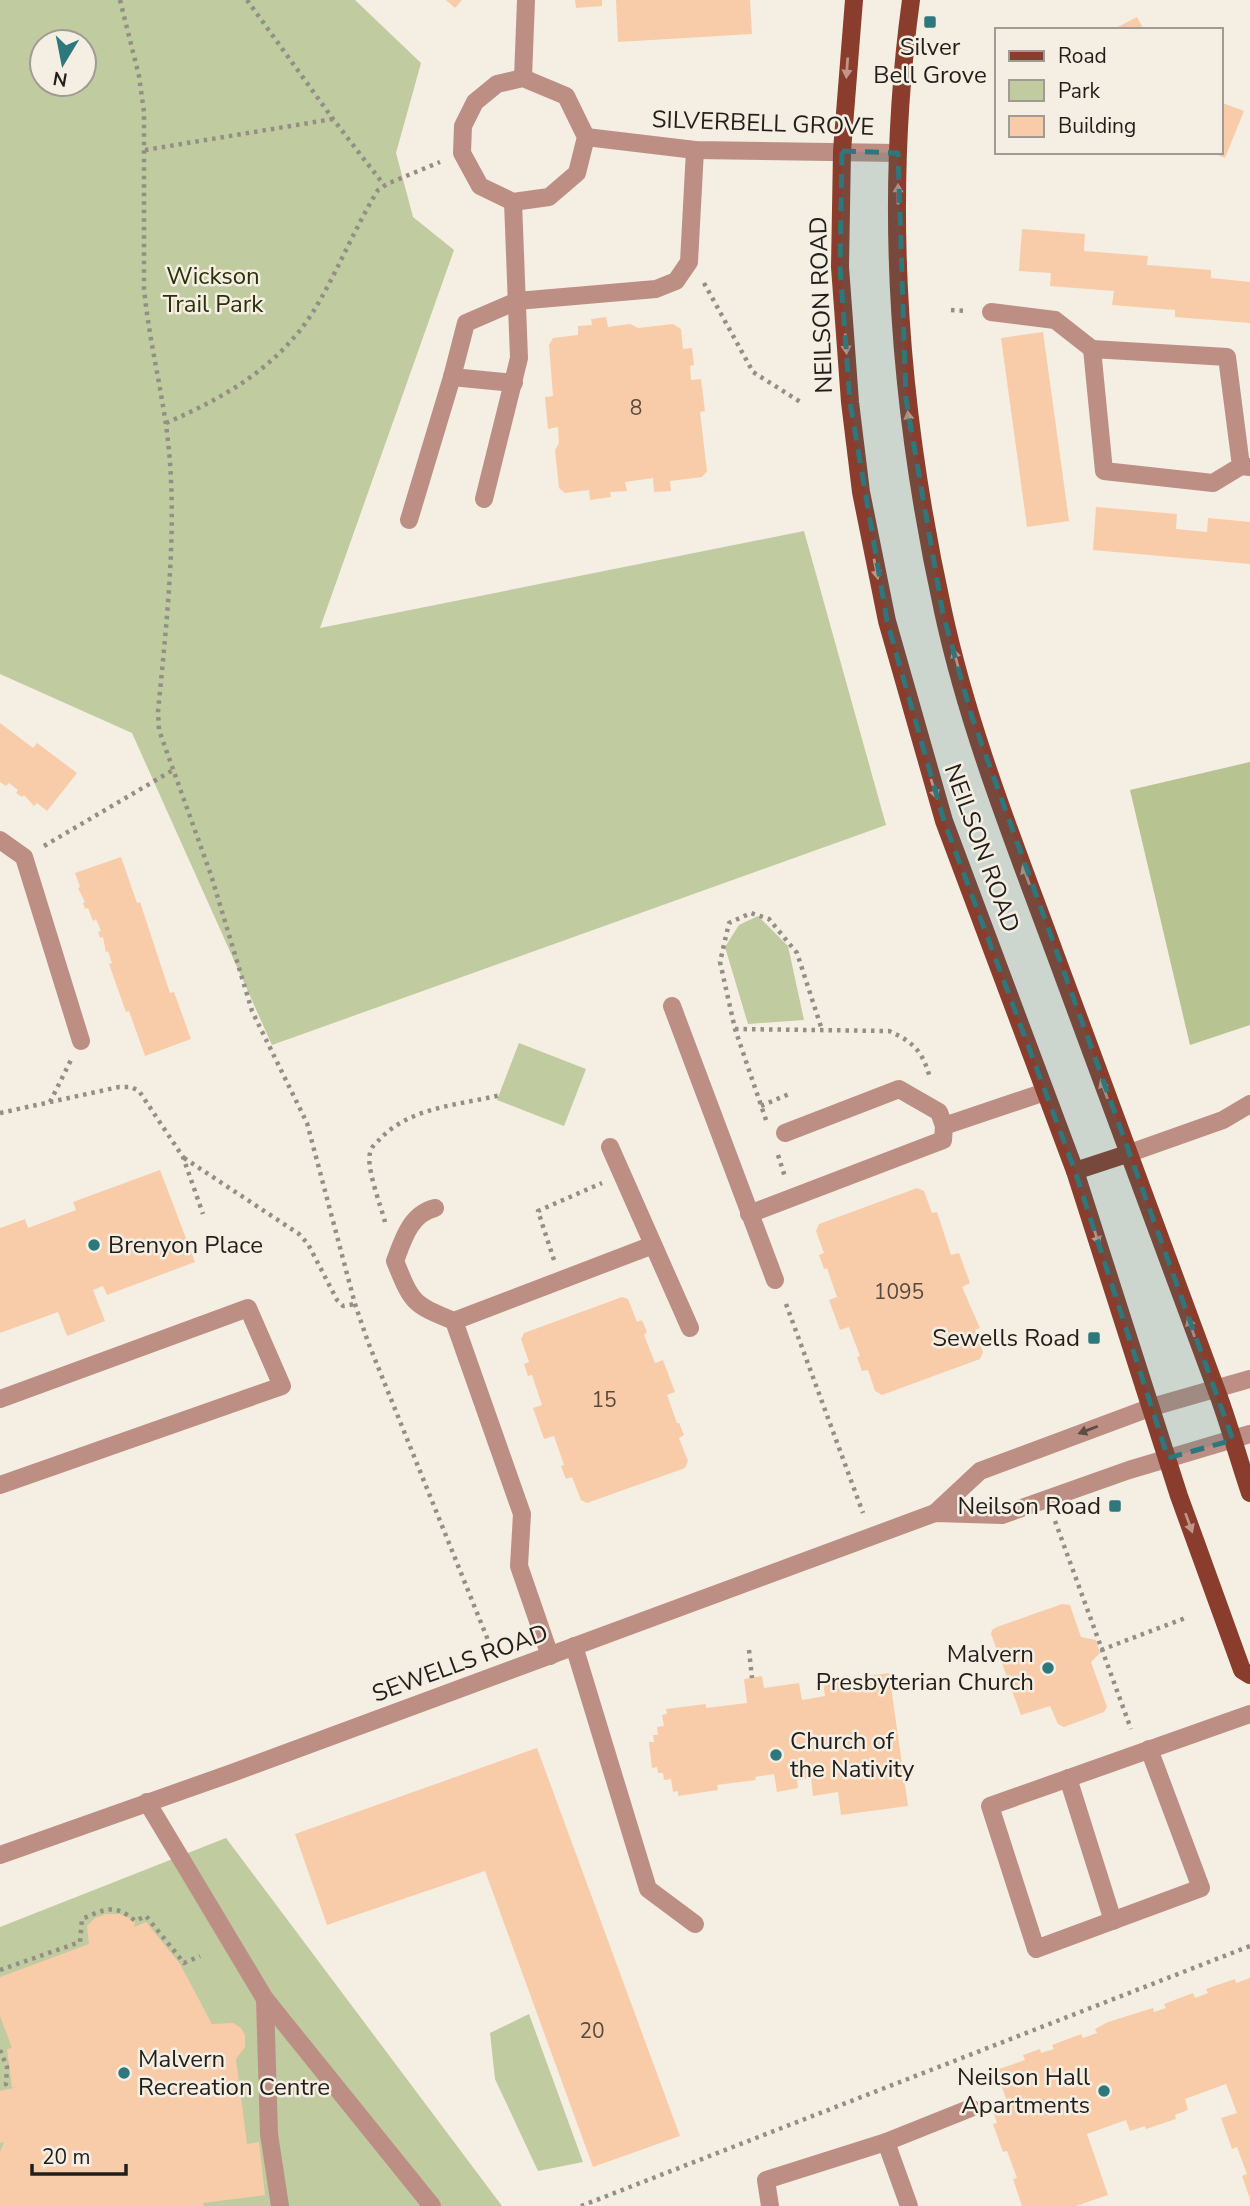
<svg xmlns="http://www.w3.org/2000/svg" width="1250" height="2206" viewBox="0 0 1250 2206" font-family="'Nunito Sans',sans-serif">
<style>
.green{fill:#c0cb9f;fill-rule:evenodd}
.forest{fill:#b7c391}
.building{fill:#f9cca9}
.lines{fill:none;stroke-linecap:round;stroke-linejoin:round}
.path{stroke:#938e86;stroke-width:4.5;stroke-dasharray:3.5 5;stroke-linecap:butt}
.minor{stroke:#bd8f84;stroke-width:18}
.major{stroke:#8a3d2c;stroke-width:18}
.oneway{fill:#c09688}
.oneway2{fill:#604c45}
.marked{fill:#2e777d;fill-opacity:0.2;stroke:#2e777d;stroke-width:5;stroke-dasharray:14 9;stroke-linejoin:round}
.poi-dot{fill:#2e777d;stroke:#f5eee3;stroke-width:2.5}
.labels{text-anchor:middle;stroke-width:5;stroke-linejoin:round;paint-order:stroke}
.number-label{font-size:21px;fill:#584a3e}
.poi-label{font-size:24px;fill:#221f1b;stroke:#f5eee3;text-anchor:end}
.street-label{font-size:24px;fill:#221f1b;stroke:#f5eee3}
.park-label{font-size:24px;fill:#2a3109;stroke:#f5eee3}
</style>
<rect width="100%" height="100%" fill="#f5eee3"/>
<g class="green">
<path d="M0 0H355L421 63 396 153 413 217 454 250 320 628 804 531 886 825 272 1045 132 733 0 674ZM42 42H84V84H42Z"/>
<path d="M758 916 788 946 804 1020 748 1024 725 947 739 925Z"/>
<path d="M519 1043 586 1069 564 1126 497 1100Z"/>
<path d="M226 1838 502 2206H0V1927Z"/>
<path d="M529 2014 583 2162 538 2171 495 2079 490 2033Z"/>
</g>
<path class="forest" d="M1250 762V1025L1190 1045 1130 790Z"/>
<g class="building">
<path d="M446 0H462L455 8Z"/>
<path d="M575 0H602V6L576 8Z"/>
<path d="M616 0H750L752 34 618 42Z"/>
<path d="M1137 17 1144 30H1112Z"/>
<path d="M1220 102 1244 111 1225 158 1210 152H1220Z"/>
<path d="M1022 229 1085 234 1084 251 1148 256 1147 265 1211 270V278L1250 282V323L1175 317V310L1112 305 1114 291 1050 286 1051 273 1019 271Z"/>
<path d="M606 317 608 327 630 324 638 328 673 324 681 329 683 349 692 348 694 365 690 366 691 380 701 379 705 411 700 412 707 471 702 477 670 481 671 491 654 492 653 478 625 482 627 491 610 492 611 497 590 500 589 490 565 493 559 488 555 450 559 443 558 427 548 429 545 397 553 396 549 345 553 338 578 335V326L592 325 591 319Z"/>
<path d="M1043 332 1069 521 1027 527 1001 338Z"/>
<path d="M1096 507 1177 514 1176 529 1207 532 1208 518 1250 522V564L1093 550Z"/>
<path d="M0 723 33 748 37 743 77 773 47 811 37 803 34 806 24 795 22 797 16 793 18 790 9 783 6 786 0 782Z"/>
<path d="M121 857 137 903 140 902 170 993 174 992 191 1039 145 1056 129 1011 126 1012 109 964 112 963 108 951 106 952 103 937 100 938 98 932 101 931 96 919 93 921 88 908 85 909 83 903 85 902 78 888 80 887 75 873Z"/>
<path d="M160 1170 195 1262 107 1295 103 1286 93 1290 105 1321 67 1336 58 1312 0 1333V1228L25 1219 28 1228 76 1210 73 1202Z"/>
<path d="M917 1188 924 1191 932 1213 937 1212 951 1255 959 1253 970 1283 962 1287 980 1328 975 1330 983 1352 980 1359 882 1395 875 1391 868 1370 862 1371 857 1357 860 1356 849 1327 840 1330 829 1300 837 1297 827 1268 824 1269 819 1255 824 1253 816 1231 819 1224Z"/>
<path d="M622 1297 628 1299 637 1322 642 1320 647 1332 644 1335 655 1363 663 1360 675 1392 667 1395 677 1423H679L684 1435 679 1438 688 1461 685 1468 587 1503 581 1500 572 1477 566 1479 561 1466 564 1465 554 1436 544 1439 533 1408 542 1405 532 1375 528 1376 524 1364 529 1362 521 1339 524 1333Z"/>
<path d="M1062 1604 1070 1605 1081 1637 1096 1640 1100 1653 1091 1662 1107 1707 1104 1712 1064 1727 1058 1724 1050 1706 1021 1715 991 1634 992 1630 997 1627Z"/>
<path d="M889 1673 908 1806 841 1815 838 1792 813 1796 811 1778 797 1780 798 1788 777 1792 774 1774 755 1777 756 1780 717 1785 718 1790 678 1796V1791L673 1792 671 1779 664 1780 663 1773H658L657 1767 652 1768 649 1742H654L653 1735H658L657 1727 664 1726 662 1715 667 1714 666 1709 706 1704V1708L747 1703 744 1679 762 1676 764 1688 799 1683 802 1700 825 1696 823 1682Z"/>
<path d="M537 1748 680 2136 593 2167 485 1871 327 1925 295 1834Z"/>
<path d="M106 1914H120L129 1918 135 1921 134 1927 146 1922 180 1964 212 2024 233 2023 241 2028 245 2035V2047L236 2059 247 2144 259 2142 265 2195 203 2203 204 2206H0V2152L4 2142 0 2143V2091L18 2087 12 2088 7 2049 12 2048 0 2016V1977L89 1944 87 1926 95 1918Z"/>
<path d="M1250 1978V2199L1242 2176 1247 2174 1237 2147 1232 2149 1221 2118 1237 2113 1226 2084 1185 2099 1188 2110 1175 2115 1176 2119 1146 2129 1145 2126 1130 2131 1126 2120 1087 2134 1108 2195 1076 2206H1022L1013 2179 1017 2178 1007 2151 1003 2152 993 2124 997 2123 992 2109 1008 2104 996 2070 1025 2060 1023 2055 1040 2049 1041 2053 1054 2049 1052 2045 1081 2034 1083 2038 1097 2033 1095 2029 1108 2022 1153 2008 1154 2012 1166 2008 1164 2004 1193 1993 1195 1998 1208 1993 1206 1989 1235 1979 1236 1983Z"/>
</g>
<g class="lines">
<g class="path">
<path d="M120 0 139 76 144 112V288C149 343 164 396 169 451 177 534 166 628 158 712L159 730 211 875 252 1011 307 1123 355 1304 368 1342 492 1650"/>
<path d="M247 0 333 119 384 185"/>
<path d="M145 150 333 119"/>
<path d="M704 283 753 372 802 403"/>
<path d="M951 310 967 311"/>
<path d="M166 423C224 398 278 367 313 312 337 273 354 229 378 190L387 184 440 162"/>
<path d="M44 846 173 770"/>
<path d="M735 1029 889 1031C914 1042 923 1052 930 1078"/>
<path d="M50 1102 71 1060"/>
<path d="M761 1106 789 1094"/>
<path d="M0 1113 119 1087H131L139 1091 183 1157 203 1214"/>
<path d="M766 1120 735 1029 720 962 729 923 751 913 769 919 797 953 822 1030"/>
<path d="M778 1155 785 1177"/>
<path d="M184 1158 299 1234 308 1244 337 1300 343 1306 355 1304"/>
<path d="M385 1222C381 1206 366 1168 370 1153 371 1147 376 1143 379 1140 409 1107 459 1105 501 1095"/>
<path d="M554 1260 538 1211 602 1183"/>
<path d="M786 1304 863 1513"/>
<path d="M1055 1521 1131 1729"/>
<path d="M749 1650 752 1678"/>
<path d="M1101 1650 1188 1617"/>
<path d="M0 1970 80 1942 82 1919C105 1909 115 1903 135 1921L146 1916 184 1963 200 1956"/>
<path d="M0 2050 7 2067 6 2084 0 2085"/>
<path d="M581 2206 1250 1946"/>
</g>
<g class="minor">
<path d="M523 78 566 96 586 137 577 173 549 197 513 202 480 186 462 153 463 126 475 102 497 84Z"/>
<path d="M523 78 526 0"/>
<path d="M586 137 695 150 898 153"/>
<path d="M991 312 1055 320 1092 349"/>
<path d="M452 377 514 383"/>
<path d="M1241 466 1227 357 1092 349 1104 471 1213 483 1241 466 1250 467"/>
<path d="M484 499 519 358 513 202"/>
<path d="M409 520 452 377 466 323 517 301 656 289 676 281 689 262 695 150"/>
<path d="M0 840 24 857 81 1041"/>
<path d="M672 1006 775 1280"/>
<path d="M785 1133 899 1089 939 1112 944 1126"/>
<path d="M610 1147 690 1328"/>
<path d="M1127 1154 1223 1120 1250 1104"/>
<path d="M435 1208C410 1214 403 1240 395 1261 412 1303 412 1304 454 1321L653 1245"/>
<path d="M749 1214 943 1140 944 1126 1045 1092"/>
<path d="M454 1321 522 1514 519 1566 550 1656"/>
<path d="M0 1399 248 1308 282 1386 0 1485"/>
<path d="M935 1513 980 1471 1152 1407 1250 1379"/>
<path d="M574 1646 648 1889 695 1924"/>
<path d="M1149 1749 1201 1888 1036 1949 990 1806C1077 1775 1163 1745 1250 1714"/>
<path d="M1068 1778 1113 1921"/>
<path d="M147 1802 265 1999 432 2206"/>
<path d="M0 1855 232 1773 935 1513 1002 1515 1129 1470 1250 1434"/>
<path d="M265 1999 269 2134 280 2206"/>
<path d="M886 2142 909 2206"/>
<path d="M770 2206 766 2180 886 2142 971 2108"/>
</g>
<g class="major">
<path d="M854 0 842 151 840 267 850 402 861 492 887 621 944 821 1075 1171 1179 1496 1242 1670 1250 1675"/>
<path d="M911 0C883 203 899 411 943 611 968 727 1013 840 1054 951 1107 1098 1161 1244 1216 1389 1229 1423 1238 1458 1250 1493"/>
<path d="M1075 1171 1127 1154"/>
</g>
</g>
<defs><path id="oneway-solid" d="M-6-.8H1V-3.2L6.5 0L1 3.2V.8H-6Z" transform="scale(1.75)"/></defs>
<g class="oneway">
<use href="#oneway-solid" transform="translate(847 68) rotate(94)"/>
<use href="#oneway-solid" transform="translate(898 194) rotate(-90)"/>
<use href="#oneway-solid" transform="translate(846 344) rotate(86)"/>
<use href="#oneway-solid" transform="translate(909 421) rotate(-98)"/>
<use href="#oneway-solid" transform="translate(876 569) rotate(79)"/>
<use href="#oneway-solid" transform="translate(956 659) rotate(-105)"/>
<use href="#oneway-solid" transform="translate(934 789) rotate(73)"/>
<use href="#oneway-solid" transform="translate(1026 875) rotate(-110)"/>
<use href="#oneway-solid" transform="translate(1104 1089) rotate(-110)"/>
<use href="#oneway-solid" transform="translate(1096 1235) rotate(72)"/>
<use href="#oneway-solid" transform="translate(1191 1327) rotate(-110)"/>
<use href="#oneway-solid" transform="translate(1189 1523) rotate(70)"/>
</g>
<use class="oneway2" href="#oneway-solid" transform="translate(1088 1430) rotate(159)"/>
<path class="marked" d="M842 151 898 153 906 399 943 614 972 717 1233 1440 1168 1458 1075 1171 944 821 887 621 850 402 840 267Z"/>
<g class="poi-dot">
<rect x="923" y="15" width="14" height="14" rx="3.5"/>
<circle cx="94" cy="1245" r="7"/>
<rect x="1087" y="1331" width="14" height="14" rx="3.5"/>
<rect x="1108" y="1499" width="14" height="14" rx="3.5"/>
<circle cx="1048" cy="1668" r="7"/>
<circle cx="776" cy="1755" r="7"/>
<circle cx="124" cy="2073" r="7"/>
<circle cx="1104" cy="2091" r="7"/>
</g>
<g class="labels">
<g class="number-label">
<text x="636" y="415">8</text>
<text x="899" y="1299">1095</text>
<text x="604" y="1407">15</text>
<text x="592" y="2038">20</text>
</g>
<g class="poi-label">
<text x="930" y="55" text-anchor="middle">Silver<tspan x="930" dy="28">Bell Grove</tspan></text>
<text x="108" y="1253" text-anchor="start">Brenyon Place</text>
<text x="1080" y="1346">Sewells Road</text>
<text x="1101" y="1514">Neilson Road</text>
<text x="1034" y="1662">Malvern<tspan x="1034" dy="28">Presbyterian Church</tspan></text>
<text x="790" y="1749" text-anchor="start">Church of<tspan x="790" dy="28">the Nativity</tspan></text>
<text x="138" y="2067" text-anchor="start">Malvern<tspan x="138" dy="28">Recreation Centre</tspan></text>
<text x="1090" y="2085">Neilson Hall<tspan x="1090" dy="28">Apartments</tspan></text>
</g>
<g class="street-label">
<text transform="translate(763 123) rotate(2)" y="8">SILVERBELL GROVE</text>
<text transform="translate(821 305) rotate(-92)" y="8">NEILSON ROAD</text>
<text transform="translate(982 848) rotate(70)" y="8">NEILSON ROAD</text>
<text transform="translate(460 1663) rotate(-20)" y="8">SEWELLS ROAD</text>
</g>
<g class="park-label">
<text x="213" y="284">Wickson<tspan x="213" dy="28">Trail Park</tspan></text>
</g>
</g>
<rect x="995" y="28" width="228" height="126" fill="#f5eee3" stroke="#a19b93" stroke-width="2"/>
<rect x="1009" y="51" width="35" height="10" fill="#8a3d2c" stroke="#a19b93" stroke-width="2"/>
<text x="1058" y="63" font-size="21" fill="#221f1b">Road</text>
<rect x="1009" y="80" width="35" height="21" fill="#c0cb9f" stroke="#a19b93" stroke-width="2"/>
<text x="1058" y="98" font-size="21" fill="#221f1b">Park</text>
<rect x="1009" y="116" width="35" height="21" fill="#f9cca9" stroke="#a19b93" stroke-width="2"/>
<text x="1058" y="133" font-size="21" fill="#221f1b">Building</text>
<g transform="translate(63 63) rotate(190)"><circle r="33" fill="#f5eee3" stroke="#a19b93" stroke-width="2"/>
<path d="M0-5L12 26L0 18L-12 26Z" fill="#2e777d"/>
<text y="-10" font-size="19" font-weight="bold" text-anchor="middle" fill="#221f1b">N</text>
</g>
<path d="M32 2164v10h94v-10" fill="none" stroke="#221f1b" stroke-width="3.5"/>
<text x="42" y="2164" font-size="21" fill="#221f1b" stroke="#f5eee3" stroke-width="5" paint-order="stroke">20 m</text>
</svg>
